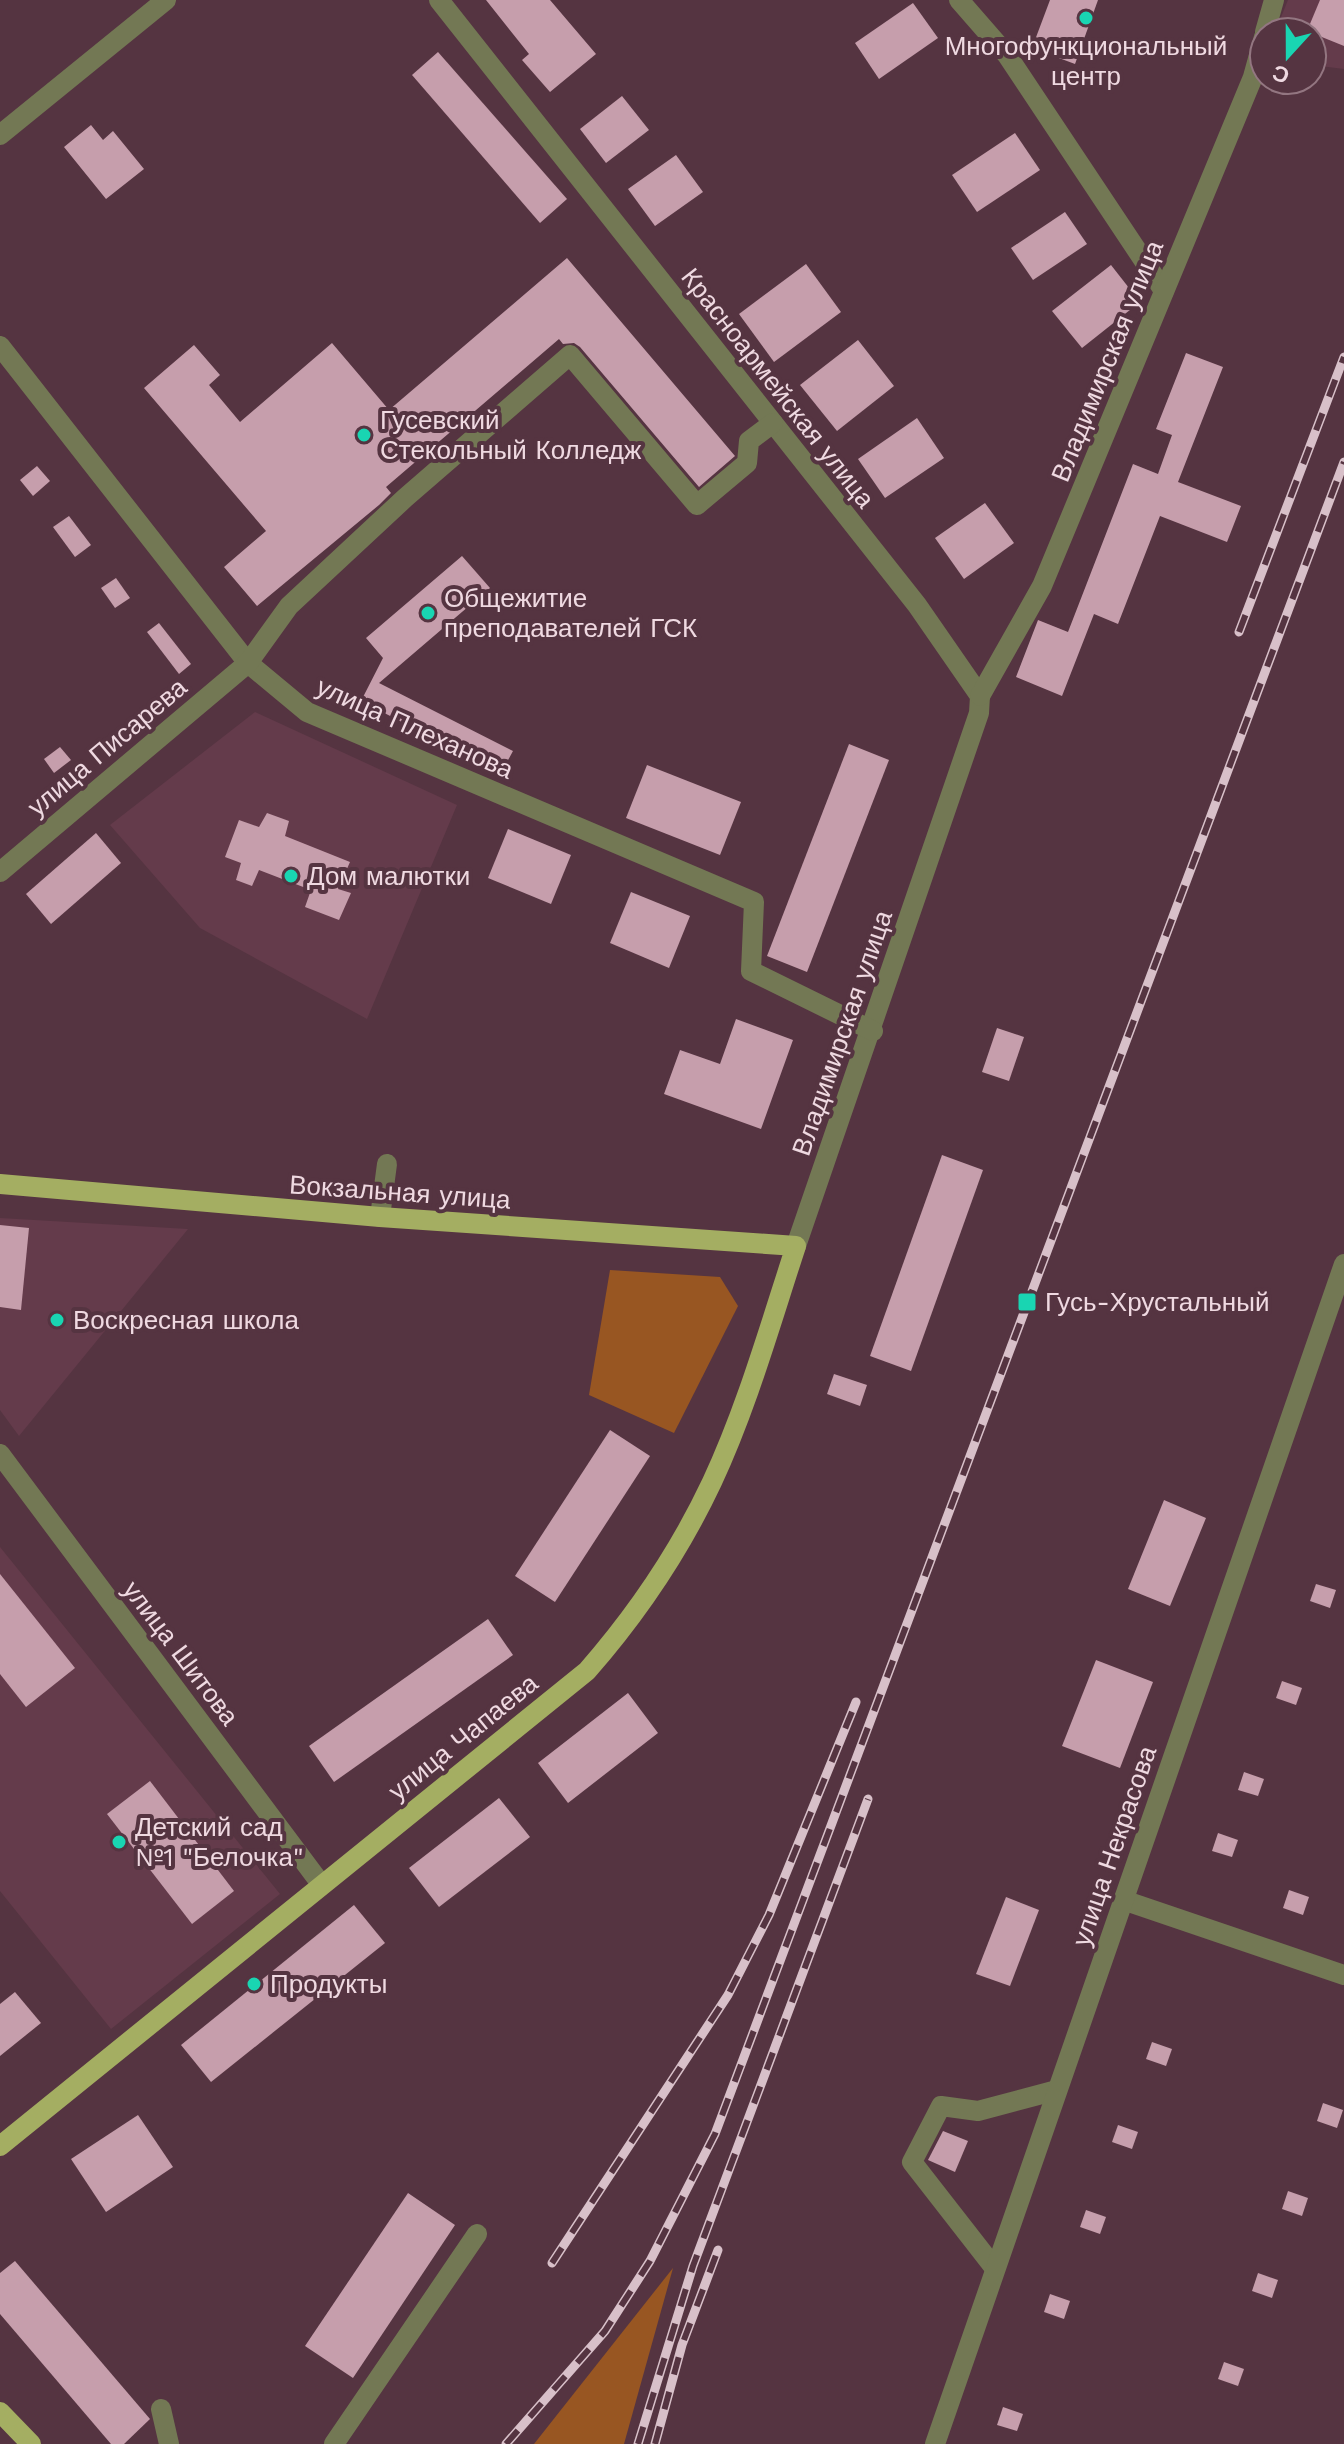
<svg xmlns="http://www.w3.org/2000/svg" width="1344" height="2444" viewBox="0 0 1344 2444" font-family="'Work Sans',sans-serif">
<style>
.built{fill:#643b4b}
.green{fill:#985622}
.building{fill:#c69eac}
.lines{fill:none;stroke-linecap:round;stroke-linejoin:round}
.minor{stroke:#737854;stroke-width:20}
.major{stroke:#a4ae62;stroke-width:20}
.rail-casing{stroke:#d8c0c9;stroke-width:9}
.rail{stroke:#553441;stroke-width:6;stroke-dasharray:18;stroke-linecap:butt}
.poi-dot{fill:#19d5b2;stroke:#553441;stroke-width:3}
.labels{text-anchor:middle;stroke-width:8;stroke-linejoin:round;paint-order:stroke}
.poi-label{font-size:26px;fill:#efd9e1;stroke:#553441;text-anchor:start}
.street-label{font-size:26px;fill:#efd9e1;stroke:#553441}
</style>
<rect width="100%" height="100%" fill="#553441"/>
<g class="built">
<path d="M1288 0H1344V69L1312 65V32H1275Z"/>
<path d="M255 712 457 805 367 1019 200 928 110 825Z"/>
<path d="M0 1218 188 1229 19 1436 0 1410Z"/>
<path d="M0 1547 280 1894 111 2029 0 1891Z"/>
</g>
<g class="green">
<path d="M610 1270 720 1277 738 1306 674 1433 589 1395Z"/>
<path d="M673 2268 624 2444H534Z"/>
</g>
<g class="building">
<path d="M486 0H550L596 54 550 92 522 60 529 54Z"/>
<path d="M1050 0H1098L1075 64 1032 48Z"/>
<path d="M1320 0H1344V46L1307 31Z"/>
<path d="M913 3 938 38 879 79 855 43Z"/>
<path d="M438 52 567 199 540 223 412 75Z"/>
<path d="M622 96 649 130 606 163 580 129Z"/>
<path d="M91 125 103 140 113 131 144 169 106 199 64 147Z"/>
<path d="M1015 133 1040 170 977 212 952 175Z"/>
<path d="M676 155 703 192 655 226 628 189Z"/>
<path d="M1065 212 1087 244 1033 280 1011 248Z"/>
<path d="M567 258 735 456 699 487 580 347 574 343 563 344 559 339 386 487 391 493 379 505 257 606 224 567 266 531 144 388 194 345 220 375 209 385 240 422 332 343 389 410Z"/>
<path d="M806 264 841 312 774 362 739 314Z"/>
<path d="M1111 265 1140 302 1082 348 1052 311Z"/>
<path d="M858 340 894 386 837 431 800 385Z"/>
<path d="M1186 353 1223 367 1178 482 1241 506 1227 542 1160 516 1118 624 1094 614 1062 696 1016 677 1038 620 1068 632 1133 464 1158 474 1172 435 1156 429Z"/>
<path d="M917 418 944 458 885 498 858 459Z"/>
<path d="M37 466 50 481 33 496 20 480Z"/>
<path d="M985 503 1014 543 964 579 935 538Z"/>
<path d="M69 516 91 545 75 557 53 527Z"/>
<path d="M462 556 490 588 379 683 513 751 501 773 361 701 383 658 366 638Z"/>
<path d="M116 578 130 598 115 608 101 588Z"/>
<path d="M159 623 191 664 179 674 147 632Z"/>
<path d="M849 744 889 760 807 972 767 956Z"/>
<path d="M60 747 71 760 54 773 44 759Z"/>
<path d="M647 765 741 802 720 855 626 818Z"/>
<path d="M267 813 289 821 285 836 350 862 338 889 351 893 339 920 305 907 311 890 259 870 252 886 236 880 241 863 225 857 239 820 259 827Z"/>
<path d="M508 829 571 855 551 904 488 878Z"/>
<path d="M96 833 121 863 51 924 26 894Z"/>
<path d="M631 892 690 916 669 968 610 943Z"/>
<path d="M736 1019 793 1040 761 1129 664 1094 680 1050 720 1064Z"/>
<path d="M997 1028 1024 1037 1009 1081 982 1072Z"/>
<path d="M942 1155 983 1170 911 1371 870 1356Z"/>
<path d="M0 1225 29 1228 21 1310 0 1307Z"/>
<path d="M834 1374 867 1385 860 1406 827 1394Z"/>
<path d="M610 1430 650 1456 555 1602 515 1576Z"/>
<path d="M1164 1500 1206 1518 1170 1606 1128 1589Z"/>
<path d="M0 1574 75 1668 26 1707 0 1674Z"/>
<path d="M1316 1584 1336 1590 1330 1608 1310 1601Z"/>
<path d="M488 1619 513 1655 334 1782 309 1746Z"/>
<path d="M1096 1660 1153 1682 1120 1768 1062 1746Z"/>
<path d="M1282 1681 1302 1688 1296 1705 1276 1698Z"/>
<path d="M628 1693 658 1733 568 1803 538 1763Z"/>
<path d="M1244 1772 1264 1779 1258 1796 1238 1790Z"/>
<path d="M150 1781 234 1891 192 1924 107 1814Z"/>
<path d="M499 1798 530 1837 439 1907 409 1868Z"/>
<path d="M1218 1833 1238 1840 1232 1857 1212 1851Z"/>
<path d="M1289 1890 1309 1897 1303 1915 1283 1908Z"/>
<path d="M1006 1897 1039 1910 1010 1986 976 1974Z"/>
<path d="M354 1905 385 1943 211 2082 181 2045Z"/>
<path d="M15 1992 41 2023 0 2056V2004Z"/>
<path d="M1152 2042 1172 2049 1166 2066 1146 2059Z"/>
<path d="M1323 2103 1343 2110 1337 2128 1317 2121Z"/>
<path d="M138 2115 173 2167 106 2212 71 2159Z"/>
<path d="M1118 2125 1138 2132 1132 2149 1112 2142Z"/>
<path d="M943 2131 968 2141 955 2172 928 2160Z"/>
<path d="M1288 2191 1308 2198 1302 2216 1282 2209Z"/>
<path d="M408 2193 455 2225 353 2378 305 2346Z"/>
<path d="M1086 2210 1106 2217 1100 2234 1080 2227Z"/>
<path d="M15 2261 150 2419 124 2444H111L0 2314V2273Z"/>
<path d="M1258 2273 1278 2280 1272 2298 1252 2291Z"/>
<path d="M1050 2294 1070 2301 1064 2319 1044 2312Z"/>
<path d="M1224 2362 1244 2369 1238 2386 1218 2379Z"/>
<path d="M1003 2407 1023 2414 1017 2431 997 2425Z"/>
</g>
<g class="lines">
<g class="minor">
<path d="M439 0 917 605 980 696 979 713 796 1246"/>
<path d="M959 0 1007 55 1164 291"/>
<path d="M1265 32 1274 0"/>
<path d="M0 135 166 0"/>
<path d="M0 346 248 663 307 712 754 902 751 971 873 1031"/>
<path d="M980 696 1042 586 1253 77 1264 37"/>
<path d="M0 872 248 663 289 606 405 498 570 355 697 505 747 463 749 441 773 423"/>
<path d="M380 1217 387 1164"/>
<path d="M0 1454 321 1884"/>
<path d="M1123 1900 1344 1975"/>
<path d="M993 2266 912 2162 941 2106 978 2111 1057 2090"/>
<path d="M161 2409 169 2444"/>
<path d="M334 2444 477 2234"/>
<path d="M935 2444 1344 1264"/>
</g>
<g class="major">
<path d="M0 1184 380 1217 796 1246C770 1325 747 1407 712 1482 680 1550 636 1615 587 1671L0 2146"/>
<path d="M0 2412 31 2444"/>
</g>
<g class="rail-casing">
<g id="rail">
<path d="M1239 632 1344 357"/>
<path d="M552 2263 728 1995 769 1915 856 1702"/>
<path d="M506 2444 605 2331 650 2261 715 2134 1344 462"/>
<path d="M638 2444 693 2266 868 1799"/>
<path d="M655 2444 682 2345 718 2250"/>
</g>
</g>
<use href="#rail" class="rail"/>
</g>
<g class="poi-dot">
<circle cx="1086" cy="18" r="8"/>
<circle cx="364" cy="435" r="8"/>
<circle cx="428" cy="613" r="8"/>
<circle cx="291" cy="876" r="8"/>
<rect x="1017" y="1292" width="20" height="20" rx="4"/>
<circle cx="57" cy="1320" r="8"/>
<circle cx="119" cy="1842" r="8"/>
<circle cx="254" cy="1984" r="8"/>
</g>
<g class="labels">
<g class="poi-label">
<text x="1086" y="55" text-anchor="middle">Многофункциональный<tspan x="1086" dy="30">центр</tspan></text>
<text x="380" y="429">Гусевский<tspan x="380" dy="30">Стекольный Колледж</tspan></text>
<text x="444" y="607">Общежитие<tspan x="444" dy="30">преподавателей ГСК</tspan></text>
<text x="307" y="885">Дом малютки</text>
<text x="1045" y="1311">Гусь-Хрустальный</text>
<text x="73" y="1329">Воскресная школа</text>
<text x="135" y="1836">Детский сад<tspan x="135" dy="30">№1 "Белочка"</tspan></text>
<text x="270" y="1993">Продукты</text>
</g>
<g class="street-label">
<text transform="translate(1107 361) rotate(-68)" y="9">Владимирская улица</text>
<text transform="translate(778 388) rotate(52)" y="9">Красноармейская улица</text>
<text transform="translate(415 728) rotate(24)" y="9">улица Плеханова</text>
<text transform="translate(107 747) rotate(-40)" y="9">улица Писарева</text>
<text transform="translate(842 1033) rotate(-71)" y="9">Владимирская улица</text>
<text transform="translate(400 1192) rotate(4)" y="9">Вокзальная улица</text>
<text transform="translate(181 1653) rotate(53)" y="9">улица Шитова</text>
<text transform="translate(463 1737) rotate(-39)" y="9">улица Чапаева</text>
<text transform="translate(1114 1846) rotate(-71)" y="9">улица Некрасова</text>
</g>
</g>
<g transform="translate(1288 56) rotate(201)"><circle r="38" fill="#553441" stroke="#937681" stroke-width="2"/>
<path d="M0-6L14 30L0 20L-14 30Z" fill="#19d5b2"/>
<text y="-12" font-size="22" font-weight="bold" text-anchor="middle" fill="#efd9e1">С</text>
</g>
</svg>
